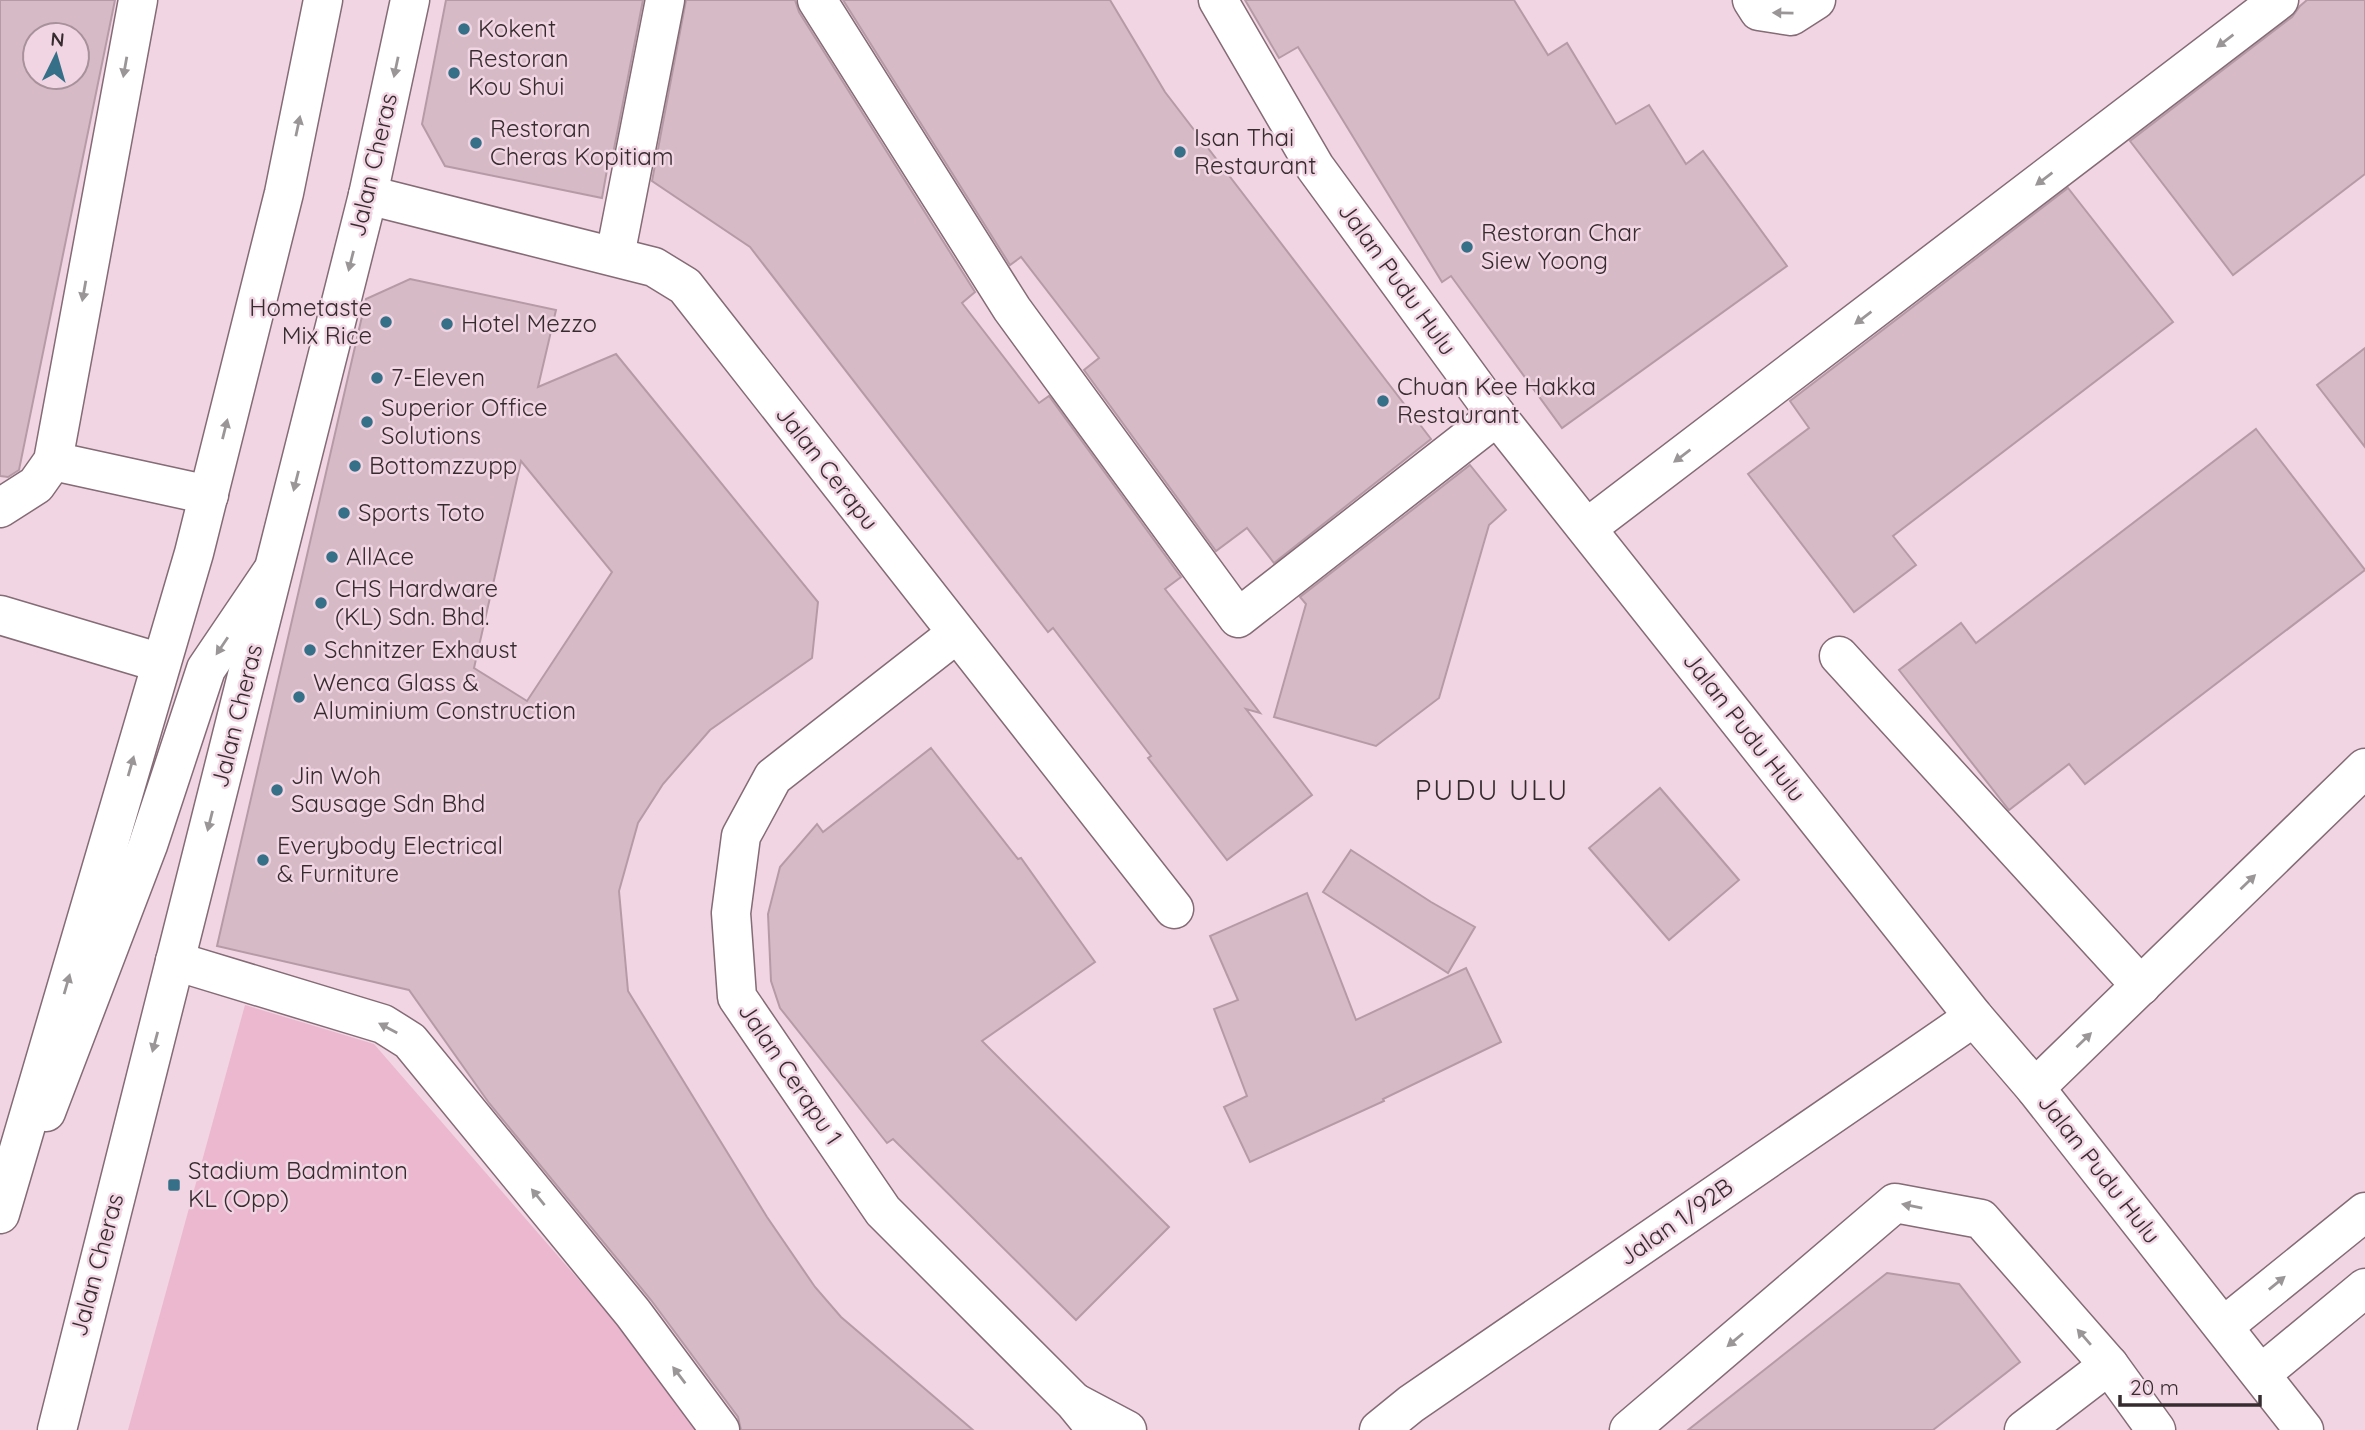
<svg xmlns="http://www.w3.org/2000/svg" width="2365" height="1430" viewBox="0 0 2365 1430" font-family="Quicksand,sans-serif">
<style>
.green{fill:#ebb8cf}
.building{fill:#d6bac6;stroke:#b69ba7;stroke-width:2;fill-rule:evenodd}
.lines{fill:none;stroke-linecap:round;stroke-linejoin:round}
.minor-casing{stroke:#846b76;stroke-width:41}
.major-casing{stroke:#846b76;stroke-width:41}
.minor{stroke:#fff;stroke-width:38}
.major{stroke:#fff;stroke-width:38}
.oneway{fill:#9a9698}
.poi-dot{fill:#356f88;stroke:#f2d5e2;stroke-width:2.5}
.labels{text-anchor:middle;stroke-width:5;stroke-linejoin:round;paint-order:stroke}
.poi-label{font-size:24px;fill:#362c30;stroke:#f2d5e2;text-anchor:start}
.street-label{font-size:24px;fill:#362c30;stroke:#f2d5e2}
.quarter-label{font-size:28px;letter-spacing:2px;fill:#362c30;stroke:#f2d5e2}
</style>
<rect width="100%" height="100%" fill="#f2d5e2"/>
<path class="green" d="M245 1005 374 1044 709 1430H128Z"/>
<g class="building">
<path d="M0 0H115L19 470 8 477 0 476ZM35 35H77V77H35Z"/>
<path d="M446 0H643L613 154 610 153 602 198 445 166 422 124Z"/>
<path d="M686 0H795L799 12 975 292 962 303 1039 403 1049 396 1181 577 1165 589 1260 713 1246 709 1312 795 1227 860 1148 758 1151 756 1053 628 1048 632 750 247 652 181Z"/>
<path d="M843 0H1110L1165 92 1431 439 1274 563 1247 528 1216 551 1084 370 1099 358 1021 257 1010 265Z"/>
<path d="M1245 0H1514L1548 55 1567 43 1616 124 1649 105 1686 164 1703 151 1787 266 1562 428 1451 276 1442 282 1298 47 1279 58Z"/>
<path d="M2307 0H2365V174L2233 275 2130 141 2292 17 2300 6Z"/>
<path d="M2068 188 2173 322 1893 536 1916 565 1854 612 1748 474 1809 428 1790 401Z"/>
<path d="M410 279 556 310 538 387 616 354 818 602 812 658 710 730 663 784 638 823 619 891 628 991 767 1217 815 1287 841 1317 973 1430H741L738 1417 651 1300 489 1103 409 990 217 946 366 299ZM521 461 612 572 527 701 474 668Z"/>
<path d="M2365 348V447L2317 385Z"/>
<path d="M2256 429 2365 570 2085 784 2069 764 2009 810 1899 670 1961 623 1976 643Z"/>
<path d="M1470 465 1506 510 1489 525 1439 698 1376 746 1274 717 1306 604 1300 597Z"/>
<path d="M931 748 1018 859 1021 858 1095 962 982 1041 1169 1227 1076 1320 893 1139 887 1143 780 1008 771 981 768 914 780 867 817 824 823 832Z"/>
<path d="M1660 788 1739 880 1669 940 1589 848Z"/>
<path d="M1351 850 1431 902 1475 927 1448 973 1323 892Z"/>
<path d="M1307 893 1356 1020 1466 968 1501 1042 1383 1099 1384 1101 1250 1162 1224 1107 1247 1096 1214 1009 1238 1000 1210 936Z"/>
<path d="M1887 1273 1959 1284 2020 1362 1933 1430H1688Z"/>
</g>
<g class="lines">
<g class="minor-casing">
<g id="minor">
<path d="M817 0 1012 309 1238 618 1497 416"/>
<path d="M1218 0 1315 167 1497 416 1974 1017 2035 1088 2304 1430"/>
<path d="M1752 0 1759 11 1791 16 1816 0"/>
<path d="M368 195 654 267 685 286 1174 909"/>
<path d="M615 256 665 0"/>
<path d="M53 461 209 495"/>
<path d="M0 508 36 485 53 461 138 0"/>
<path d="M1587 528 2279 0"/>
<path d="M0 615 161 663"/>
<path d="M956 634 773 777 741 836 731 913 737 997 883 1211 1074 1402 1097 1430"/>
<path d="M1839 656 2141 986"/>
<path d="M175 961 383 1024 410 1041 633 1313 720 1430"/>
<path d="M2035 1088 2365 768"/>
<path d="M46 1112 148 845 206 669 271 573"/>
<path d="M2224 1326 2365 1212"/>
<path d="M2261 1374 2365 1288"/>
<path d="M1076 1403 1127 1430"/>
<path d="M1379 1430 1411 1404 1974 1017"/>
<path d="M1629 1430 1895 1203 1981 1219 2109 1365 2156 1430"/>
<path d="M2024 1430 2109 1365"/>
</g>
</g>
<g class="major-casing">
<g id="major">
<path d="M0 1214 194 553 284 193 323 0"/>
<path d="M57 1430 368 195 410 0"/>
</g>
</g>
<use href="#minor" class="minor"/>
<use href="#major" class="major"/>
</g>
<defs><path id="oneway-solid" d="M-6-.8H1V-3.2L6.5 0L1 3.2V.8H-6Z" transform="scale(1.75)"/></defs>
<g class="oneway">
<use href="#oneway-solid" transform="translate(1783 13) rotate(-179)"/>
<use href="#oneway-solid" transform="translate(2225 41) rotate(143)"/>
<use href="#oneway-solid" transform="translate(125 67) rotate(100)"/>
<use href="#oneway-solid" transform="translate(396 67) rotate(102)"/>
<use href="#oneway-solid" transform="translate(298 126) rotate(-78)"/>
<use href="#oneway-solid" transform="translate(2044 179) rotate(143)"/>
<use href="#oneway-solid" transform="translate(351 261) rotate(104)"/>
<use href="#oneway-solid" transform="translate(84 291) rotate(100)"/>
<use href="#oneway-solid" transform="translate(1863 318) rotate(143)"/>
<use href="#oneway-solid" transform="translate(225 429) rotate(-76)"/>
<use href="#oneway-solid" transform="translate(1682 456) rotate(143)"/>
<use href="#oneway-solid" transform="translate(296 481) rotate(104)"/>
<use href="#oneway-solid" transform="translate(222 646) rotate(124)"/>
<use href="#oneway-solid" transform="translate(131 766) rotate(-74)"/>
<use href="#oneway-solid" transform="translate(210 821) rotate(104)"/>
<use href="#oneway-solid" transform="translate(2248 882) rotate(-44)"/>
<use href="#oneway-solid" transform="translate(67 984) rotate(-74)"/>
<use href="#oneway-solid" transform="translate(388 1028) rotate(-152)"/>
<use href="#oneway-solid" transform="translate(2084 1040) rotate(-44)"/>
<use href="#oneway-solid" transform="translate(155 1042) rotate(105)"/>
<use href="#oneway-solid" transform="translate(538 1197) rotate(-129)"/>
<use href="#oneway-solid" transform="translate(1912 1206) rotate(-169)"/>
<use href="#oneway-solid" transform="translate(2277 1283) rotate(-39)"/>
<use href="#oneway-solid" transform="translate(2084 1337) rotate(-131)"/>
<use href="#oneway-solid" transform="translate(1735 1340) rotate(140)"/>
<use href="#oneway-solid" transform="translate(679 1375) rotate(-127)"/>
</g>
<g class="poi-dot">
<circle cx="464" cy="29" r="7"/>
<circle cx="454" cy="73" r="7"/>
<circle cx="476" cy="143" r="7"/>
<circle cx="1180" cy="152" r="7"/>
<circle cx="1467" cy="247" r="7"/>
<circle cx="386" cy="322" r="7"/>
<circle cx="447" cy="324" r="7"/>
<circle cx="377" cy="378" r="7"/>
<circle cx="1383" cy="401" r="7"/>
<circle cx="367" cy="422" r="7"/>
<circle cx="355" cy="466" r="7"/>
<circle cx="344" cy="513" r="7"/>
<circle cx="332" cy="557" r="7"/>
<circle cx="321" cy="603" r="7"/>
<circle cx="310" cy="650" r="7"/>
<circle cx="299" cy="697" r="7"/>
<circle cx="277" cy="790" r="7"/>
<circle cx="263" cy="860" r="7"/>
<rect x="167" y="1178" width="14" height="14" rx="3.5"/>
</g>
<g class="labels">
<g class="poi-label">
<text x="478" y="37">Kokent</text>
<text x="468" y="67">Restoran<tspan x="468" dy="28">Kou Shui</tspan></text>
<text x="490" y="137">Restoran<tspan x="490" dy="28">Cheras Kopitiam</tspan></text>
<text x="1194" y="146">Isan Thai<tspan x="1194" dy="28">Restaurant</tspan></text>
<text x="1481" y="241">Restoran Char<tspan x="1481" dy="28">Siew Yoong</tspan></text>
<text x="372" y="316" text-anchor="end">Hometaste<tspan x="372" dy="28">Mix Rice</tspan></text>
<text x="461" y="332">Hotel Mezzo</text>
<text x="391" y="386">7-Eleven</text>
<text x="1397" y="395">Chuan Kee Hakka<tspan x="1397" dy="28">Restaurant</tspan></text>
<text x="381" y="416">Superior Office<tspan x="381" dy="28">Solutions</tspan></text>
<text x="369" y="474">Bottomzzupp</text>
<text x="358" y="521">Sports Toto</text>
<text x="346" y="565">AllAce</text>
<text x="335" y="597">CHS Hardware<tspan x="335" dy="28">(KL) Sdn. Bhd.</tspan></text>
<text x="324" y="658">Schnitzer Exhaust</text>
<text x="313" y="691">Wenca Glass &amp;<tspan x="313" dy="28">Aluminium Construction</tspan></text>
<text x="291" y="784">Jin Woh<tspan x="291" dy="28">Sausage Sdn Bhd</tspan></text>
<text x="277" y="854">Everybody Electrical<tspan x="277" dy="28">&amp; Furniture</tspan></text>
<text x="188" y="1179">Stadium Badminton<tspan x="188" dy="28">KL (Opp)</tspan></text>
</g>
<g class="street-label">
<text transform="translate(373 165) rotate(-77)" y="8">Jalan Cheras</text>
<text transform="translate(1397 279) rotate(54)" y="8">Jalan Pudu Hulu</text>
<text transform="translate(827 468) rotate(52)" y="8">Jalan Cerapu</text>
<text transform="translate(237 716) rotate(-76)" y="8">Jalan Cheras</text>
<text transform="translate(1744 727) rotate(52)" y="8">Jalan Pudu Hulu</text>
<text transform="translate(790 1074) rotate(56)" y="8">Jalan Cerapu 1</text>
<text transform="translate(2099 1169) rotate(52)" y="8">Jalan Pudu Hulu</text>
<text transform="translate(1676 1222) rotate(-35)" y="8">Jalan 1/92B</text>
<text transform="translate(97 1265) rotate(-75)" y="8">Jalan Cheras</text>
</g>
<g class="quarter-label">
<text x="1492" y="800">PUDU ULU</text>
</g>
</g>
<g transform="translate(56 56) rotate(5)"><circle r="33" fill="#f2d5e2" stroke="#a7919b" stroke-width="2"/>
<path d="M0-5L12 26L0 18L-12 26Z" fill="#356f88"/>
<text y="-10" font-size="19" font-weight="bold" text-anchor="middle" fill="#362c30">N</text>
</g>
<path d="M2120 1395v10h140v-10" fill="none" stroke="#362c30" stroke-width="3.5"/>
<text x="2130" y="1395" font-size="21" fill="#362c30" stroke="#f2d5e2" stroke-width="5" paint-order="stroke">20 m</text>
</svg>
